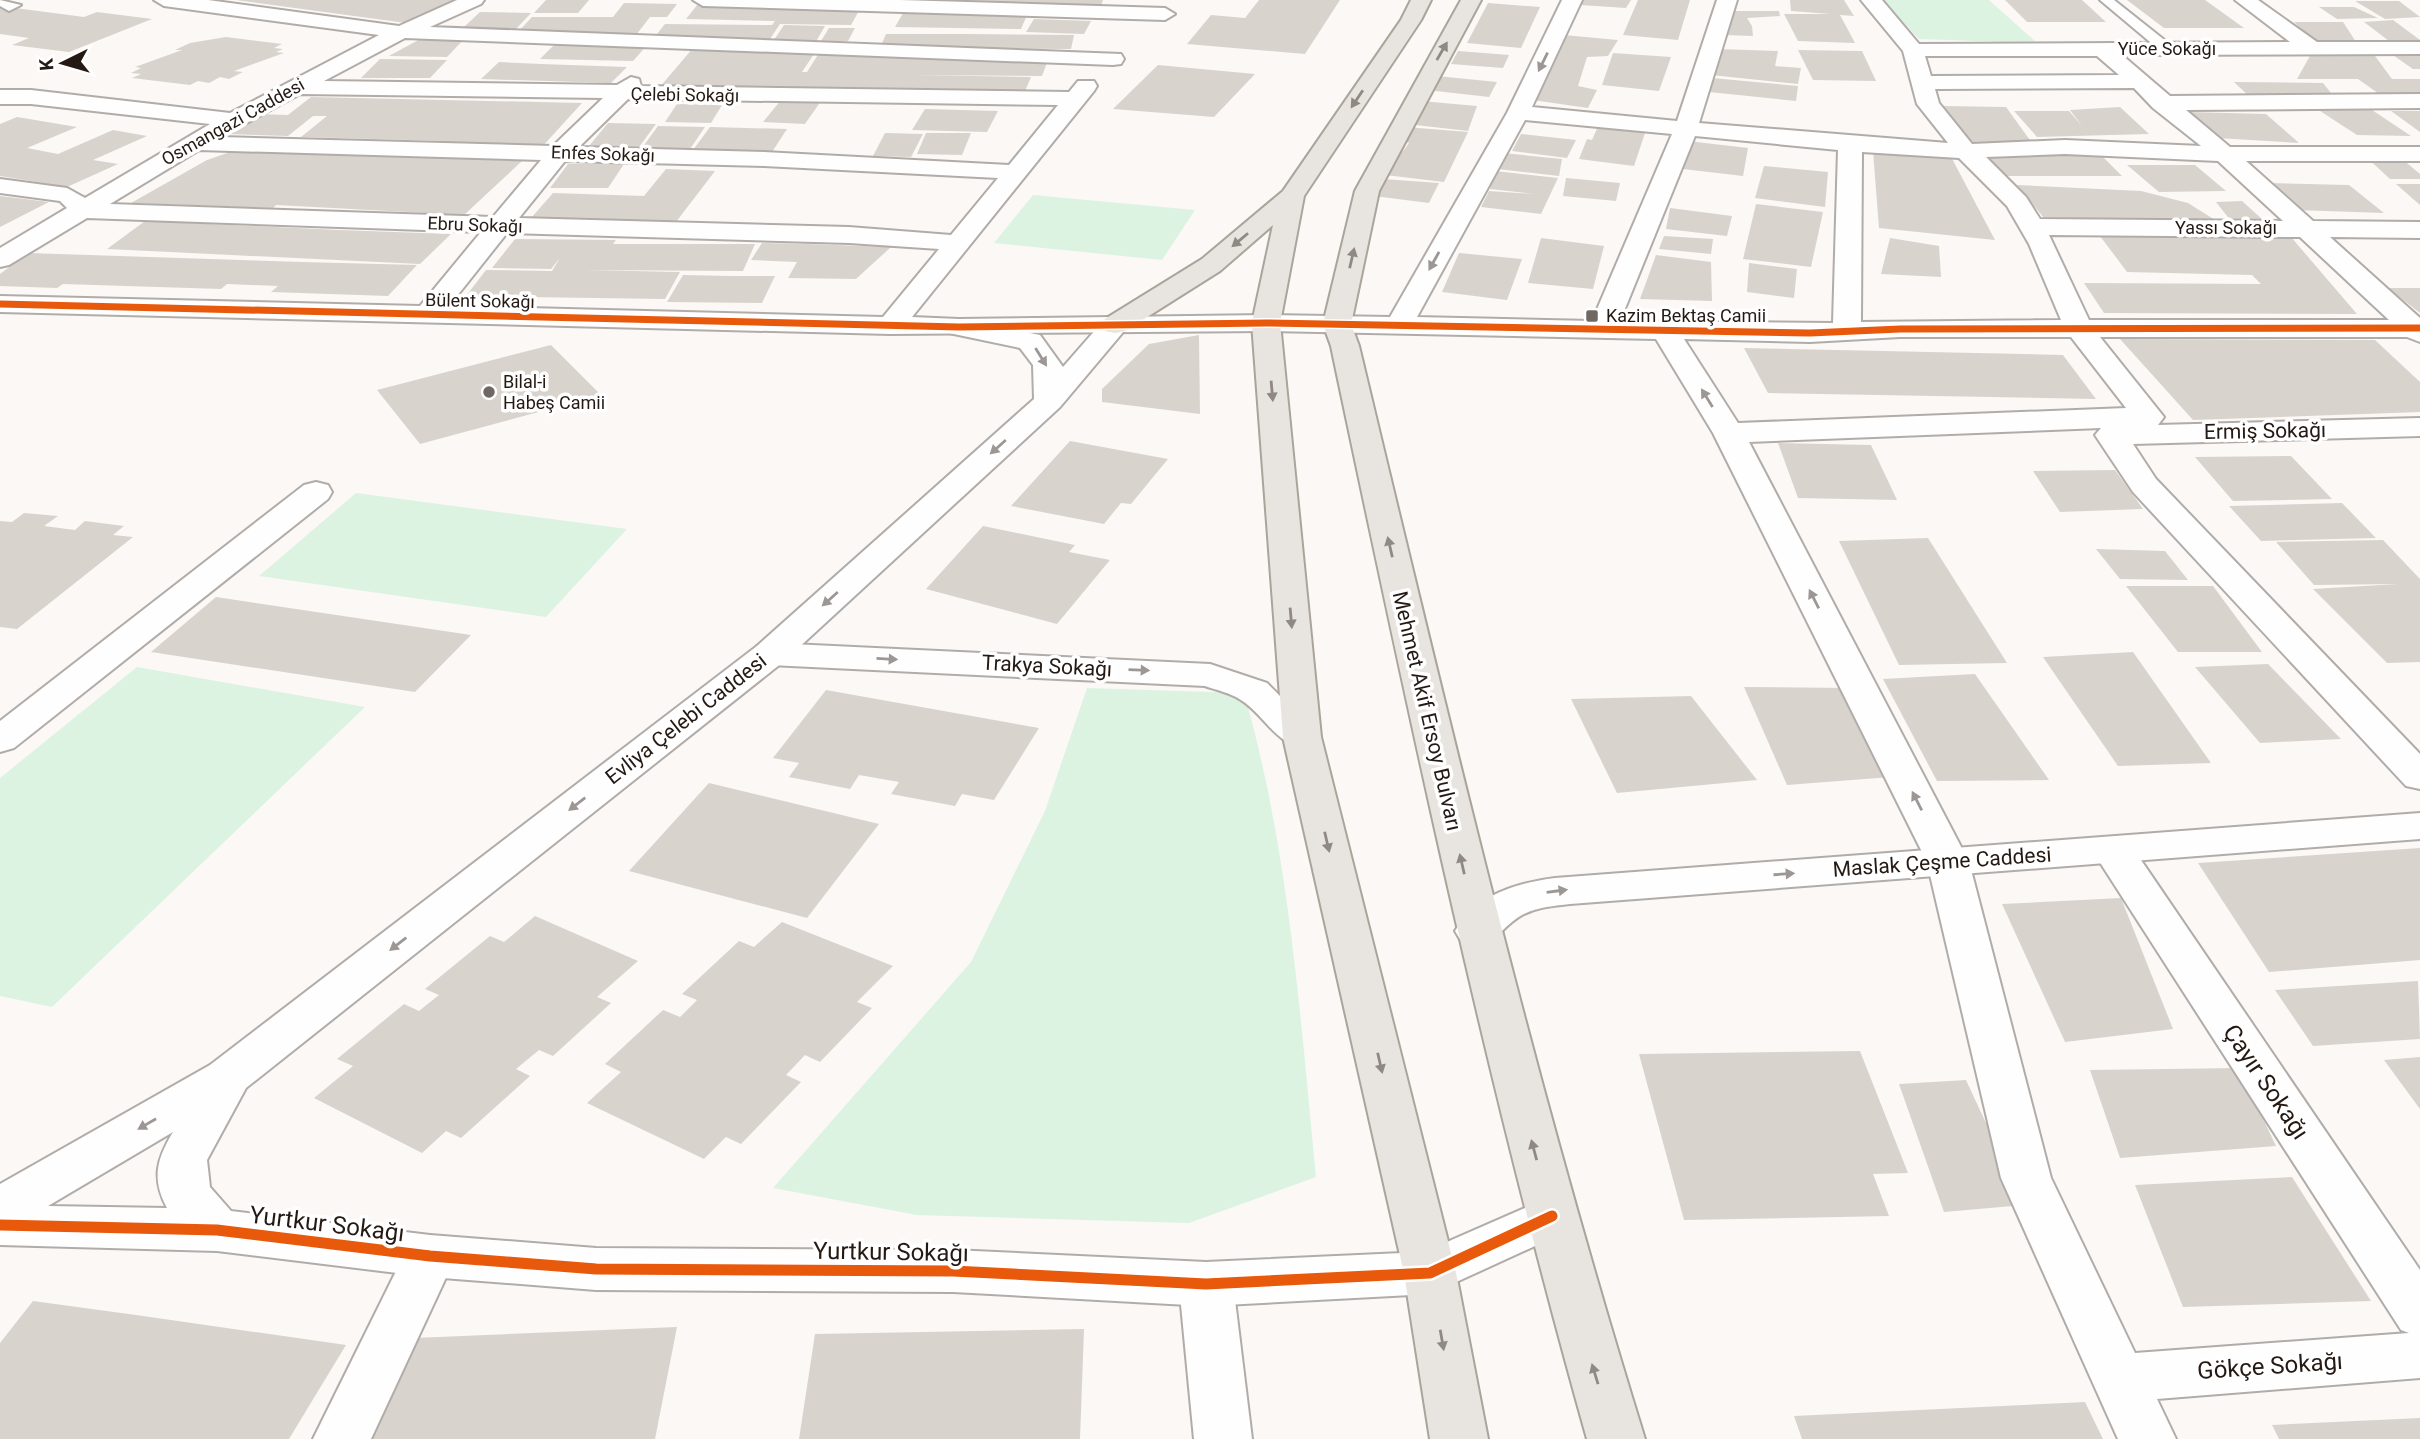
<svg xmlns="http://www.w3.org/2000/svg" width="2420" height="1439" viewBox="0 0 2420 1439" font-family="Roboto,sans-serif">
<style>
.green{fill:#ddf3e2}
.building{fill:#d9d3ce}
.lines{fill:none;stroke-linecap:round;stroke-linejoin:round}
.service-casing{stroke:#b2aca8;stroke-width:4}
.minor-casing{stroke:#b2aca8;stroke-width:4}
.tertiary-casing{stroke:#b2aca8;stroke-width:4}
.primary-casing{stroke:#aba49b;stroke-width:4}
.service{fill:#fefefe;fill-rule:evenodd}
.minor{fill:#fefefe;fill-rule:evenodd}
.tertiary{fill:#fefefe;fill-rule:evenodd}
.primary{fill:#e8e4df;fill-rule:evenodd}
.cycleway-far1-casing{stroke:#fff;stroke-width:10}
.cycleway-casing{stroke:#fff;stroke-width:16}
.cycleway-far1{stroke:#e8590c;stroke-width:7}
.cycleway{stroke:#e8590c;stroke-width:11}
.oneway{fill:#908983}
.oneway2{fill:#9c9794}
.poi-dot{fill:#6f6862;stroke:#fff;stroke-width:2.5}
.labels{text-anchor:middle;stroke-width:7;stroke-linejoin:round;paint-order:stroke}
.far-street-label{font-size:18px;fill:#241a13;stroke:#fff}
.far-poi-label{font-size:18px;fill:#241a13;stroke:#fff;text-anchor:start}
.street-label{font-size:21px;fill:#241a13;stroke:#fff}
.near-street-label{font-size:24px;fill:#241a13;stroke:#fff}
</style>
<rect width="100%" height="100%" fill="#fbf8f6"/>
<g class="green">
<path d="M1882 0H1989L2037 43 1919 39Z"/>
<path d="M1033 195 1195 210 1162 260 994 243Z"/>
<path d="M356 493 627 529 546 617 259 576Z"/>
<path d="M137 667 365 707 52 1007 0 996V778Z"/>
<path d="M1087 688 1244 693C1289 849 1300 1015 1316 1177L1189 1223 917 1215 773 1188 971 962 1045 811Z"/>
</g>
<g class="building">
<path d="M236 0H454L406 23Z"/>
<path d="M546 0H589L578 13H534Z"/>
<path d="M958 0H1103L1100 8 955 5Z"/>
<path d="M1259 0H1340L1305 54 1187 44 1211 15 1245 18Z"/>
<path d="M1582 0H1631L1626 8 1580 5Z"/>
<path d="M1638 0H1690L1678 40 1623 35Z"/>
<path d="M1790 0H1844L1854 16 1840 15 1855 43 1798 41 1784 14H1831L1791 11Z"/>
<path d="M2005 0H2082L2106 22H2027Z"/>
<path d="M2127 0H2205L2244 28H2164Z"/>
<path d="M2355 1H2399L2420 17 2385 19Z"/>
<path d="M624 3 677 4 667 17H650L636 35 516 34 532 17H613Z"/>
<path d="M1488 3 1540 7 1521 48 1467 43Z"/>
<path d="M698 4H741L739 8 860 9 851 25 780 24 768 42H727L730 38 653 39 665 24 772 25 775 21 686 19Z"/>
<path d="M0 6 84 17 97 12 152 19 69 52 12 45 29 38 0 34Z"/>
<path d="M2319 7H2354L2378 18 2337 19Z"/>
<path d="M1725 11H1779L1780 16 1747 18 1752 26 1753 36 1723 35Z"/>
<path d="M480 12 531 13 516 29 463 28Z"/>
<path d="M903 13 1027 15 1021 29 895 27Z"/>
<path d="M1034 19 1091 21 1084 34 1026 32Z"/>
<path d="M2393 20 2420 40 2389 41 2364 22Z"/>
<path d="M2294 22H2343L2356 42H2315Z"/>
<path d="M784 25 825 26 815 43H772Z"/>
<path d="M829 28H855L848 41H821Z"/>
<path d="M886 34H967L1074 35 1071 49 880 48Z"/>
<path d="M1564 35 1618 40 1608 56 1587 57 1578 86 1597 90 1588 108 1532 100Z"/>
<path d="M226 37 282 44 274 48 283 49 276 52 284 53 234 71 243 72 229 79 220 77 209 83 198 81 190 85 132 78 141 74 131 73 141 68 135 67 182 50H175L190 43Z"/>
<path d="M424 37H466L447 57 389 56Z"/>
<path d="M558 41 649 43 633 61 540 59Z"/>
<path d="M693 48 816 51 802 72H807L819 53 1048 60 1042 76 910 75 1031 77 1023 96 659 88Z"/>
<path d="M1718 49 1778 51 1775 66 1801 68 1798 84 1711 75Z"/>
<path d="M1798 50 1862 51 1876 81 1813 80Z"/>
<path d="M1458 51 1509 55 1503 68 1451 64Z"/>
<path d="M2387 51H2420V69H2413Z"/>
<path d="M1613 53 1671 57 1659 91 1602 85Z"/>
<path d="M2311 54 2375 56 2392 79H2420V96H2382L2358 79H2297Z"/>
<path d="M380 59 447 60 430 78H361Z"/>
<path d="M499 62 541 64 627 67 611 83 481 79Z"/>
<path d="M1158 65 1255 74 1214 117 1113 109Z"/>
<path d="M1437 76 1497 82 1489 97 1427 90Z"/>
<path d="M1712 78 1798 86 1796 101 1709 92Z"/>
<path d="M2234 82 2323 83 2335 98 2253 100Z"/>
<path d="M311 97 582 103 541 148 442 145 446 141 301 137 327 116H313L288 136 226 134 252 114 288 115Z"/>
<path d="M781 100 821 101 805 124 763 122Z"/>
<path d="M1421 101 1477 106 1468 131 1407 124Z"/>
<path d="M677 104 722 105 711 123 665 122Z"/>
<path d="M1943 106 2006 107 2032 143 1967 142Z"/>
<path d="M2120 107 2149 134 2037 137 2014 111H2069L2082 126 2070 110Z"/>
<path d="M925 109 998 111 987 132 912 130Z"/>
<path d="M2317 109 2372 110 2411 136 2357 135Z"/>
<path d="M2391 111H2420V132Z"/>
<path d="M2187 112 2266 114 2299 143 2217 138Z"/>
<path d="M17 117 77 127 27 148 58 154 113 130 147 136 93 160 118 164 67 187 0 176V124Z"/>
<path d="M608 123 656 124 639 147 589 146Z"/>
<path d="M1599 124 1646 130 1634 166 1579 159 1587 139 1592 140Z"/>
<path d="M658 126 705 127 690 149 642 148Z"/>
<path d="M710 127 787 129 772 152 693 150Z"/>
<path d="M1406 127 1468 132 1444 182 1385 175 1409 143 1400 142Z"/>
<path d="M885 133 923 134 911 157 873 156Z"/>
<path d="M926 133H971L962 155 917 154Z"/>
<path d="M1521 134 1576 140 1567 158 1512 151Z"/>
<path d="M1688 141 1748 148 1743 176 1683 169Z"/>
<path d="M233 151 344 152 522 161 464 215 276 205 273 208 131 203 207 160Z"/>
<path d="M1873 151 1949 153 1995 240 1879 228Z"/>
<path d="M1503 153 1562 159 1559 176 1497 169Z"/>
<path d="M1976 154 2101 155 2122 176H1994Z"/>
<path d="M2363 154H2396L2420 174V179H2390Z"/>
<path d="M568 164H624L608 188H550Z"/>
<path d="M2127 165H2195L2226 191 2159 192Z"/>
<path d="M1764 166 1828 172 1825 207 1755 198Z"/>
<path d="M666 169 715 171 676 222 532 217 553 193 644 196Z"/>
<path d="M1495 171 1558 178 1541 214 1481 207 1489 191 1534 194 1490 189Z"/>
<path d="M1566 178 1620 183 1616 201 1563 196Z"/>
<path d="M1383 179 1439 183 1429 203 1374 196Z"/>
<path d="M2266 183 2349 185 2384 213 2295 210Z"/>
<path d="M2396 184H2420V205Z"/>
<path d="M2017 185 2141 191 2188 203 2215 220 2044 218Z"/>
<path d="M0 196 49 202 0 227Z"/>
<path d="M2242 201 2263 220 2231 221 2216 202Z"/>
<path d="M1756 204 1823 212 1811 267 1743 259Z"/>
<path d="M1670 208 1732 216 1727 236 1666 229Z"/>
<path d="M145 221 339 230 451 234 420 264 107 249Z"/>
<path d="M1664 236 1713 239 1711 254 1659 249Z"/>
<path d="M2100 236 2291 237 2357 314 2104 313 2084 283 2261 284 2252 275 2127 272Z"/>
<path d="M1541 238 1604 246 1593 289 1528 283Z"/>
<path d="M1890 238 1939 246 1941 277 1881 274Z"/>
<path d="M515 239 616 240 613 244H755L743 271 583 270 680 272 665 299 466 296 486 270 552 271 560 258 551 269 492 268Z"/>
<path d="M762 243 808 244 891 247 856 279 788 278 797 262 751 260Z"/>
<path d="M28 253 303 262 417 265 388 296 271 292 278 286 227 284 221 289 63 284 57 288 0 286V274Z"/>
<path d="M1459 253 1522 259 1507 300 1442 292Z"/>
<path d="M1656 255 1711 262 1712 301 1640 299Z"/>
<path d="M1749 263 1797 269 1794 298 1747 292Z"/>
<path d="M683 275 730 276H775L762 303 667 302Z"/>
<path d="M2388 288H2420V313Z"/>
<path d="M1199 335 1200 414 1102 402V389L1149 344Z"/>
<path d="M2120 339 2375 340 2420 382V412L2193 420Z"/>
<path d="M551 345 601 395 420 444 377 390Z"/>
<path d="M1744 348 2063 355 2096 399 1768 393Z"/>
<path d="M1070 441 1168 459 1131 504 1121 503 1104 524 1011 506Z"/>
<path d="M1778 443 1871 445 1897 500 1798 498Z"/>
<path d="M2291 456 2332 499 2233 501 2195 457Z"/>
<path d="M2115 470 2143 509 2060 512 2033 471Z"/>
<path d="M2342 503 2376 538 2261 541 2229 506Z"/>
<path d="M24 513 58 516 44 526 75 530 85 521 124 526 113 535 133 537 17 629 0 627V521L12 522Z"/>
<path d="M983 526 1075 545 1069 552 1110 560 1057 624 926 589Z"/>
<path d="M1928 538 2007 663 1899 665 1839 541Z"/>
<path d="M2383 540 2420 579V662L2387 663 2313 589 2398 584 2314 585 2276 542Z"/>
<path d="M2096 549 2165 551 2188 580 2120 579Z"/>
<path d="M2126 586H2213L2262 652H2178Z"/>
<path d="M216 597 471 635 415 692 151 652Z"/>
<path d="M2133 652 2211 763 2118 766 2043 657Z"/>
<path d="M2268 664 2341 739 2260 743 2195 667Z"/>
<path d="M1975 674 2049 780 1937 781 1883 679Z"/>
<path d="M1744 687 1848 688 1891 777 1787 785Z"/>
<path d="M826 690 1039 728 994 800 962 794 955 806 891 794 899 782 859 775 850 789 789 777 799 763 773 758Z"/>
<path d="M1691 696 1757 780 1617 793 1571 699Z"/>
<path d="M709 783 879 824 807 918 629 871Z"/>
<path d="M2420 848V960L2269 972 2198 863Z"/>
<path d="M2121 898 2173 1029 2065 1042 2002 904Z"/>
<path d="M535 916 638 961 597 997 611 1003 553 1056 539 1050 516 1069 530 1076 461 1138 446 1131 422 1153 314 1098 353 1066 337 1059 404 1004 419 1011 439 995 425 989 490 936 504 942Z"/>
<path d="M782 922 893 966 857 1002 872 1008 820 1062 805 1055 786 1075 801 1082 741 1144 726 1137 704 1159 587 1103 621 1072 605 1064 663 1010 680 1017 697 1000 682 994 739 941 754 947Z"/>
<path d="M2418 981 2420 1039 2313 1046 2275 990Z"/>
<path d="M1860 1051 1908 1173 1873 1174 1889 1216 1684 1220 1639 1054Z"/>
<path d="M2420 1057V1109L2384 1060Z"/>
<path d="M2239 1068 2276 1146 2120 1158 2090 1070Z"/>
<path d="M1966 1080 2024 1205 1944 1212 1899 1084Z"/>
<path d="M2292 1177 2371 1301 2183 1307 2135 1185Z"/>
<path d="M33 1301 136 1315 346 1345 289 1439H0V1343Z"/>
<path d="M677 1327 655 1439H356L390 1339Z"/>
<path d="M1084 1329 1080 1439H799L815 1334Z"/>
<path d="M2085 1402 2103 1439H1802L1794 1416Z"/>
<path d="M2420 1418V1439H2279L2272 1425Z"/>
</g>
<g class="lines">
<g class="service-casing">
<g id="service">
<path d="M0 0 21 5 9 11 0 6Z"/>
<path d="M2100 0H2114L2172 46V52H2162Z"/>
</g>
</g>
<g class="minor-casing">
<g id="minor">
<path d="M154 0H208L399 26 457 0H484L481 4 430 27 1121 54 1124 59 1121 64 1113 65 405 38 324 81 617 85 631 77 639 79 641 86 1069 92 1078 81H1094L1097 86 1094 91 912 317 959 319 1266 315 1390 317 1507 113 1562 0H1582L1532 107 1677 121 1717 0H1737L1699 123 1948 143 1917 104 1903 51 1861 0H1882L1919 44 2290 42 2235 0H2258L2317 42H2420V54L2122 55 2170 96 2420 94V108L2186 110 2230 147H2420V161H2246L2313 221 2420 222V238L2330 237 2420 318V342L2407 337H2100L2164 417 2158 425 2420 418V436L2133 444 2156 479 2420 754V789L2406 786 2133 492 2095 435 2101 428 1749 442 1969 862 2051 1178 2135 1353 2409 1333 2401 1330 2092 850 2098 841 2113 837 2128 841 2420 1270V1378L2157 1399 2176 1439H2118L2001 1178 1927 862 1713 433 1656 339 1266 331 890 334 0 312V296L420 306 481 232 87 218 9 265 0 267V248L67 208 60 201 0 193V179L67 188 85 198 210 124 31 104H0V90H31L230 113 379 35 164 6ZM1925 56H2097L2119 75 1931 76ZM2134 88 2153 108 2201 146 2065 140 1972 144 1939 103 1935 89ZM300 94 603 98 553 146 221 137ZM628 99 1058 105 1009 165 764 152 579 147ZM1525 120 1672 134 1592 321 1417 317ZM1695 136 1838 150 1833 323 1620 321ZM199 150 541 160 493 217 110 204ZM1862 152 1959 158 2007 206 2029 244 2061 320 1861 322ZM2065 154 2218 161 2283 221 2040 219 2026 197 1986 157ZM565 161 764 166 998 178 951 235 849 227 519 218ZM507 233 849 243 939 249 883 317 449 306ZM2049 235 2300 237 2389 320H2089ZM1900 337H2071L2126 408 1738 423 1684 339 1810 342Z"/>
<path d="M693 0H900L1165 8 1175 14 1165 20 703 6Z"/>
<path d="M316 482 328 485 332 492 328 499 14 748 0 752V721L304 485Z"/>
<path d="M770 643 1210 664 1267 683 1321 737 1316 745C1279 754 1268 717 1241 700 1231 693 1216 690 1205 686L770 665 757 662 752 654 757 646Z"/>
<path d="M430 1235 449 1241 456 1256 371 1439H313L411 1241Z"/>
<path d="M1206 1262 1225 1269 1233 1284 1252 1439H1194L1179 1284 1187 1269Z"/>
</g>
</g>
<g class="tertiary-casing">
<g id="tertiary">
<path d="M1115 317 1125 319 1129 325 1060 407 783 662 246 1088 207 1160 210 1187 231 1211 430 1235 596 1248 953 1250 1206 1262 1424 1252 1552 1196 1570 1202 1578 1216 1570 1230 1430 1294 1206 1306 953 1292 596 1290 430 1277 217 1251 0 1245V1184L210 1065 757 646 1034 399 1033 365 1020 348 949 333 945 327 949 321 959 319 1040 335 1063 367 1105 319ZM173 1132C157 1159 151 1178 167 1208L48 1206Z"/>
<path d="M2420 813V839L1570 904C1554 906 1537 907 1522 915 1496 930 1496 951 1461 941L1455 931C1477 895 1515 883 1555 878Z"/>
</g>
</g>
<g class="primary-casing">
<g id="primary">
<path d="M1411 0H1431L1421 20 1304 196 1280 323 1321 737 1456 1273 1488 1439H1430L1404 1273 1283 737 1252 323 1273 225 1220 271 1125 331 1115 333 1105 331 1101 325 1105 319 1202 259 1283 191 1401 20Z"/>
<path d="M1461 0H1481L1379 191 1351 324 1359 346C1447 713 1533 1079 1645 1439H1587C1485 1078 1408 712 1331 346L1323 324 1355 191Z"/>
</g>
</g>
<use href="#service" class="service"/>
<use href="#minor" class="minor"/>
<use href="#tertiary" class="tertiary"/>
<use href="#primary" class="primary"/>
<g class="cycleway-far1-casing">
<path id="cycleway-far1" d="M0 304 959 327 1266 323 1810 333 1900 329 2420 328"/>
</g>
<g class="cycleway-casing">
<path id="cycleway" d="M0 1225 217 1230 430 1256 596 1269 953 1271 1206 1284 1430 1273 1552 1216"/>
</g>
<use href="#cycleway-far1" class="cycleway-far1"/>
<use href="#cycleway" class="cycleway"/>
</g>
<defs><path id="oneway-solid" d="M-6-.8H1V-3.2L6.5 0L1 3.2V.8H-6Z" transform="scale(1.75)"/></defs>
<g class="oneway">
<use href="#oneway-solid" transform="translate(1442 51) rotate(-60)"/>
<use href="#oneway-solid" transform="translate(1357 99) rotate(124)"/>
<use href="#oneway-solid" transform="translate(1240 240) rotate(140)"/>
<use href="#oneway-solid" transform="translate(1352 258) rotate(-77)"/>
<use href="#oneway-solid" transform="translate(1272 391) rotate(85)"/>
<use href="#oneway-solid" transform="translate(1390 547) rotate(-103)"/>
<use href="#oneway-solid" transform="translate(1291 618) rotate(85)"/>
<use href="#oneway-solid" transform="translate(1327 842) rotate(77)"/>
<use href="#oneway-solid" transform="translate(1462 864) rotate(-103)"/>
<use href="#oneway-solid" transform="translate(1380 1063) rotate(77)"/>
<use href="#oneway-solid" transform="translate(1534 1150) rotate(-105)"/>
<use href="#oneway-solid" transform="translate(1442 1340) rotate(80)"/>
<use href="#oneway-solid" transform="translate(1595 1374) rotate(-107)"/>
</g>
<g class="oneway2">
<use href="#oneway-solid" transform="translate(1543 62) rotate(116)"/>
<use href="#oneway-solid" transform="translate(1434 261) rotate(119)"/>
<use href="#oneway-solid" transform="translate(1041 357) rotate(58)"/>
<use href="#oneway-solid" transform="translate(1707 398) rotate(-122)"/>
<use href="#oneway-solid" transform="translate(998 447) rotate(138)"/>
<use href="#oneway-solid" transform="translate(830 599) rotate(138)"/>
<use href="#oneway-solid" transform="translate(1814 599) rotate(-117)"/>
<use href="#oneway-solid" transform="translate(887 659) rotate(3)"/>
<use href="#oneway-solid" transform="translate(1139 670) rotate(2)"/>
<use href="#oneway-solid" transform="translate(1917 801) rotate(-117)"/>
<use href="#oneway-solid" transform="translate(577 804) rotate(142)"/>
<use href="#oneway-solid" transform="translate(1784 874) rotate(-4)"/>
<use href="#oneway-solid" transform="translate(1557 891) rotate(-8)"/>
<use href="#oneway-solid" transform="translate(398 944) rotate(142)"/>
<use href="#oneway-solid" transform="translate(147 1124) rotate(150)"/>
</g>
<g class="poi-dot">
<rect x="1585" y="309" width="14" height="14" rx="3.5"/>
<circle cx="489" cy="392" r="7"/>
</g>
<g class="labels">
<g class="far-street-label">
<text x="2167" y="55">Yüce Sokağı</text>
<text transform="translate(685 95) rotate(1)" y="6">Çelebi Sokağı</text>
<text transform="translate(233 122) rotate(-29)" y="6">Osmangazi Caddesi</text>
<text transform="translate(603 154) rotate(2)" y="6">Enfes Sokağı</text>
<text transform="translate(475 225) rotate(2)" y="6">Ebru Sokağı</text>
<text x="2226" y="234">Yassı Sokağı</text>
<text transform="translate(480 301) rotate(1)" y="6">Bülent Sokağı</text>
</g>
<g class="far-poi-label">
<text x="1606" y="322">Kazim Bektaş Camii</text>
<text x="503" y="388">Bilal-i<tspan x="503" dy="21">Habeş Camii</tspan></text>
</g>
<g class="street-label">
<text transform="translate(2265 431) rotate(-1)" y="7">Ermiş Sokağı</text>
<text transform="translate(1047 666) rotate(3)" y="7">Trakya Sokağı</text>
<text transform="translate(1427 711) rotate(77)" y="7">Mehmet Akif Ersoy Bulvarı</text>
<text transform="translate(686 719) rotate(-38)" y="7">Evliya Çelebi Caddesi</text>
<text transform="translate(1942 862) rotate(-4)" y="7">Maslak Çeşme Caddesi</text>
</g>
<g class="near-street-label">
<text transform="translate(2266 1082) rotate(56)" y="8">Çayır Sokağı</text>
<text transform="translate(327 1224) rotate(7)" y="8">Yurtkur Sokağı</text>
<text transform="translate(891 1252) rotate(1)" y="8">Yurtkur Sokağı</text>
<text transform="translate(2270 1366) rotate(-4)" y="8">Gökçe Sokağı</text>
</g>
</g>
<g transform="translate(63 63) rotate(265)" stroke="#ffffff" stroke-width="5" paint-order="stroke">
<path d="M0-5L12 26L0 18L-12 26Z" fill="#241a13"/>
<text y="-10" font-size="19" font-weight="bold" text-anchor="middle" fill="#241a13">K</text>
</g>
</svg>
